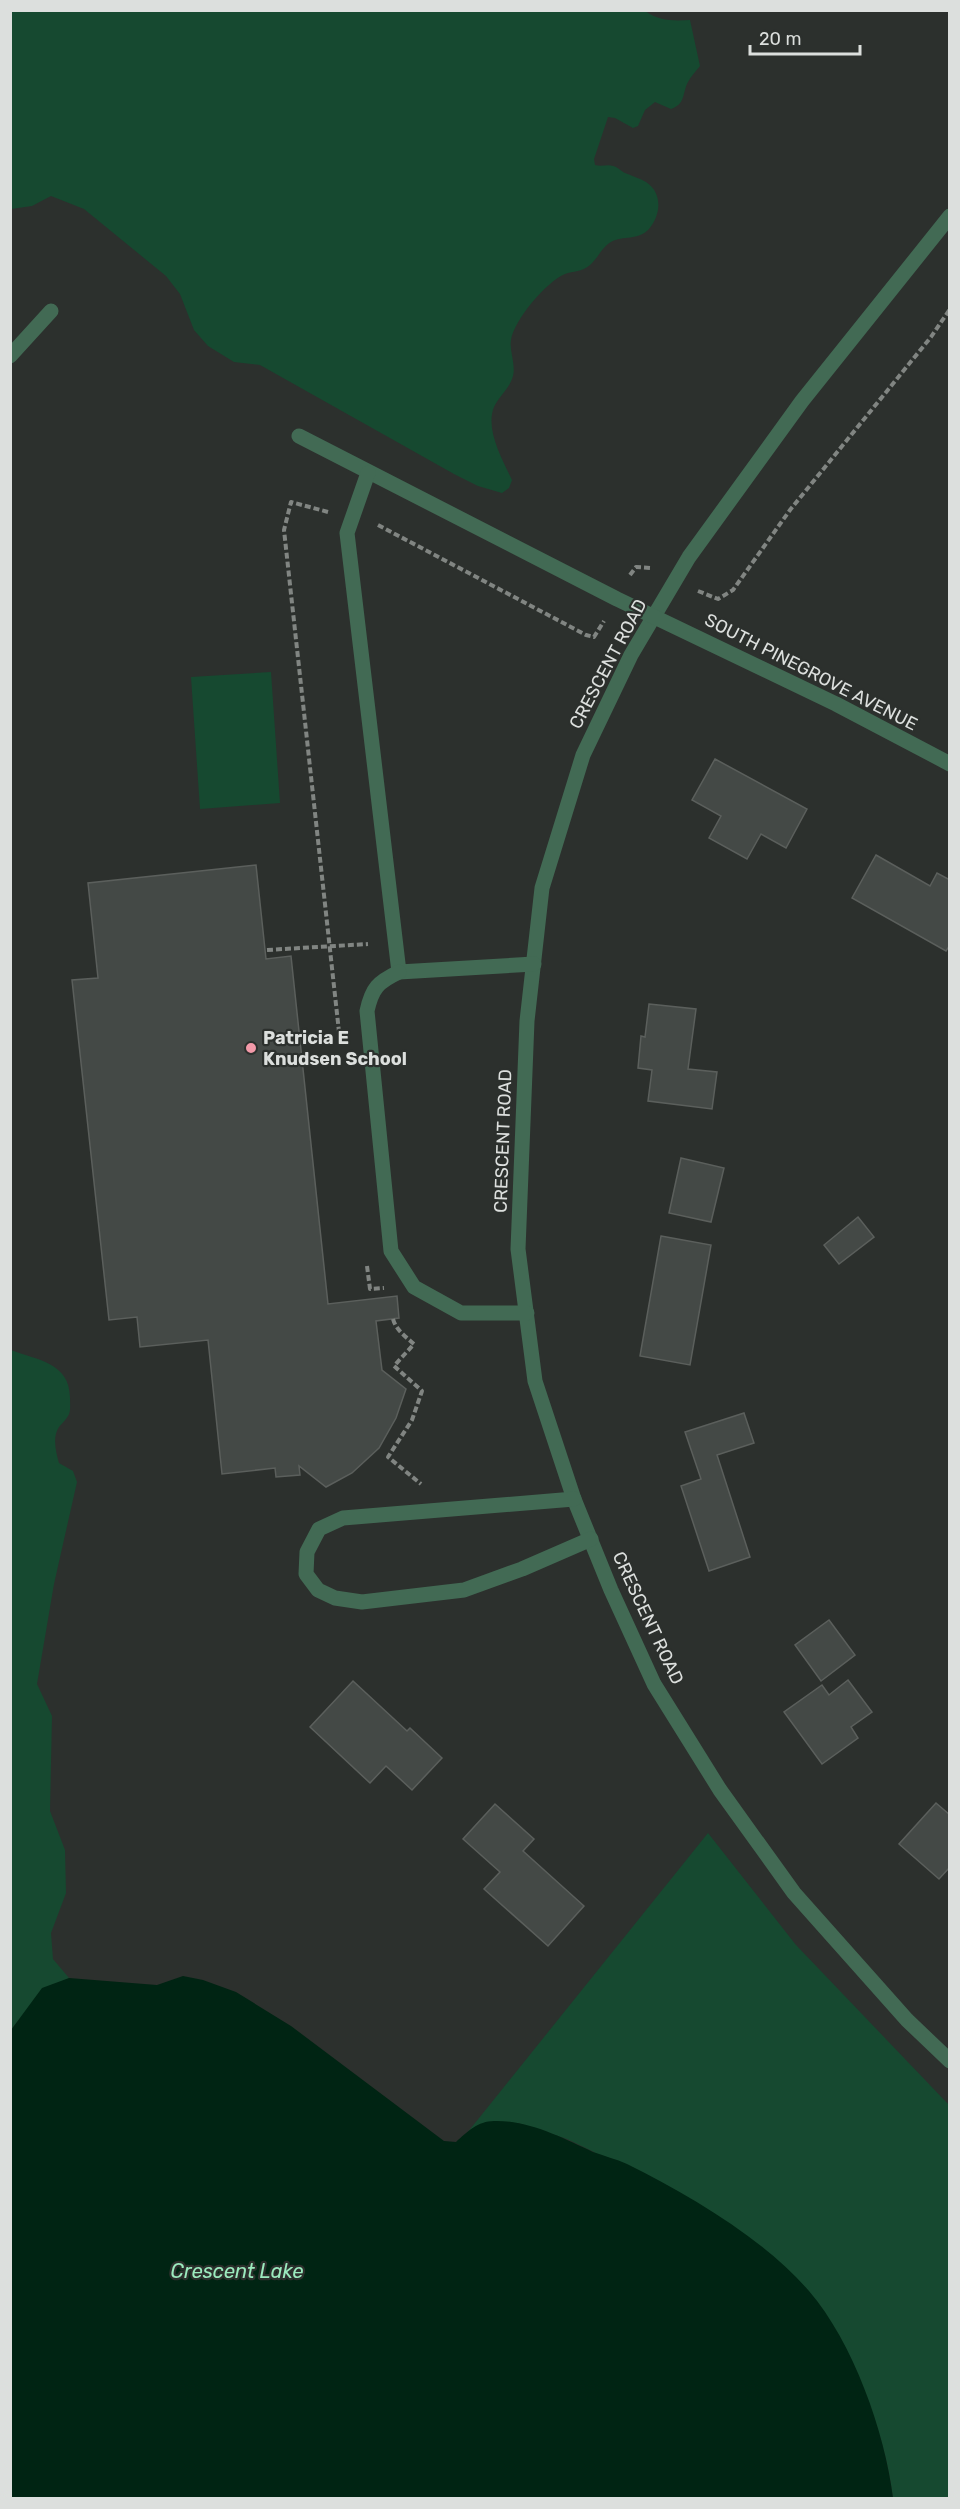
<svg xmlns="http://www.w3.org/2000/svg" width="960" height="2509" viewBox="0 0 960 2509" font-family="Rubik,sans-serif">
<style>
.green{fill:#164930}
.water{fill:#002413}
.building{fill:#444946;stroke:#5b5f5c;stroke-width:1.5}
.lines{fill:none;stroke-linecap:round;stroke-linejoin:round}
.path{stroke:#818582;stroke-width:4;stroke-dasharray:6 3;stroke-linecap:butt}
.minor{stroke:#426a54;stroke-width:15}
.poi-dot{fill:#f39aa9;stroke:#2c302d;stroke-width:2}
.labels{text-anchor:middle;stroke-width:4.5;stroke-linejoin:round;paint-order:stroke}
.street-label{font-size:18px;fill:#dcdfdd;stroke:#2c302d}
.poi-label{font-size:18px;font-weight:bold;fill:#dcdfdd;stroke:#2c302d;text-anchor:start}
.water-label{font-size:20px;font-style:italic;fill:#9beabe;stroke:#2c302d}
</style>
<rect width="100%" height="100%" fill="#2c302d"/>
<g class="green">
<path d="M645 11C659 21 673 21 690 20L700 66C696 71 691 76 688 82 682 93 686 104 671 109L655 102 645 110 638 126 633 128 615 118 608 117 594 159 595 165C602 167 608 164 613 166 618 167 621 171 625 173 632 176 639 178 646 182 663 193 661 215 649 229 638 241 623 235 611 242 602 247 598 258 590 265 582 272 573 271 565 274 546 282 514 320 511 340 509 351 516 364 513 376 510 388 499 396 494 407 485 429 502 459 512 480L509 488 502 493 478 486 454 474 260 365 234 362 208 346 194 330 180 294 166 276 84 209 51 196 32 206 11 209V11Z"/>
<path d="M271 672 280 803 200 809 191 677Z"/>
<path d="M11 1350C36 1360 70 1362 70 1398 70 1404 71 1412 68 1416 66 1420 62 1423 59 1427 52 1437 56 1452 59 1463L73 1471 77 1482 54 1584 37 1684 52 1716 50 1811 65 1850 66 1893 51 1933 53 1959 69 1978C47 1988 26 2010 11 2030Z"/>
<path d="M708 1833 796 1945 949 2105V2498H893C885 2435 861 2377 830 2321L594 2152 567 2139 518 2123 467 2133Z"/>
</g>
<path class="water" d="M183 1976 203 1980 236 1992 291 2026 444 2141 456 2142C467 2132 478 2121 494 2121 528 2120 563 2138 593 2152 604 2156 616 2159 627 2164 689 2195 763 2238 809 2291 853 2342 885 2432 893 2498H11V2030L42 1988 69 1978 157 1985Z"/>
<g class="building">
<path d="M715 759 807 809 786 848 761 834 747 859 709 838 721 816 692 800Z"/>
<path d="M876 855 930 886 937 873 950 880V945L946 951 852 898Z"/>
<path d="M256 865 266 959 291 956 328 1304 397 1296 399 1318 376 1321 382 1370 406 1389 396 1418 379 1448 352 1473 326 1487 299 1466 300 1475 276 1477 275 1468 222 1474 208 1340 140 1347 137 1317 109 1320 72 980 98 978 88 883Z"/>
<path d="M649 1004 696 1009 688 1069 717 1072 712 1109 648 1101 652 1070 638 1068 641 1036 645 1037Z"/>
<path d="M681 1158 724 1168 711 1222 669 1213Z"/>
<path d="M858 1217 874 1237 839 1264 824 1245Z"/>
<path d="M661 1236 711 1245 690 1365 640 1356Z"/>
<path d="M744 1413 754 1443 717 1455 750 1557 709 1571 681 1486 701 1479 685 1432Z"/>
<path d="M829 1620 855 1655 821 1681 795 1645Z"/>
<path d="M848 1680 872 1712 851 1727 858 1738 822 1764 784 1712 822 1685 829 1695Z"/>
<path d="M353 1681 407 1731 410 1728 442 1758 412 1790 386 1766 370 1783 310 1727Z"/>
<path d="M936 1803 950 1815V1867L939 1879 899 1844Z"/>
<path d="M495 1804 534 1839 523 1851 584 1906 548 1946 484 1889 500 1872 463 1839Z"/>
</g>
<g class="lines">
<g class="path">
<path d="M328 512 291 502 284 530 340 1041"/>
<path d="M378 525 586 635 594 637 604 621"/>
<path d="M630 575 636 567 651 568"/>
<path d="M698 591 718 599 733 590 790 510 931 337 950 309"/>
<path d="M267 950 368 944"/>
<path d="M367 1266 370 1289 384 1288"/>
<path d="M393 1319C396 1330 406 1337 414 1344L394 1366 422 1391 412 1420 388 1457 421 1484"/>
</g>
<g class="minor">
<path d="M950 216 802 401 689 557 631 655 583 755 542 888 527 1021 518 1249 535 1381 574 1499 611 1590 654 1684 720 1790 794 1893 907 2020 950 2061"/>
<path d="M10 356 51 311"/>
<path d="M299 436 617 599 836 704 950 764"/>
<path d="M368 473 347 533 399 972 534 964"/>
<path d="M399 972C378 982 372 988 367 1011L391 1251 414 1287 461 1313H527"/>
<path d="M574 1499 343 1518 319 1529 307 1552 306 1574 318 1590 335 1598 362 1602 464 1590 522 1569 591 1539"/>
</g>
</g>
<circle class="poi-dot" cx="251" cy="1048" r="6"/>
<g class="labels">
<g class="street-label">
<text transform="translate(608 664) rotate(-62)" y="6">CRESCENT ROAD</text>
<text transform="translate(811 672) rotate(27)" y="6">SOUTH PINEGROVE AVENUE</text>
<text transform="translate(503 1141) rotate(-88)" y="6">CRESCENT ROAD</text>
<text transform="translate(648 1618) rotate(65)" y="6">CRESCENT ROAD</text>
</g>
<g class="poi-label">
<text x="263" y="1044">Patricia E<tspan x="263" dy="21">Knudsen School</tspan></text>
</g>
<g class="water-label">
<text x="237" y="2278">Crescent Lake</text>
</g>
</g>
<rect width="960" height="2509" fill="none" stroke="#dcdfdd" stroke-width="24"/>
<path d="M750 45v9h110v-9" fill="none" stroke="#dcdfdd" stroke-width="3"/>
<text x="759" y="45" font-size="18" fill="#dcdfdd" stroke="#2c302d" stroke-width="4.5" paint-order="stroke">20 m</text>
</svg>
